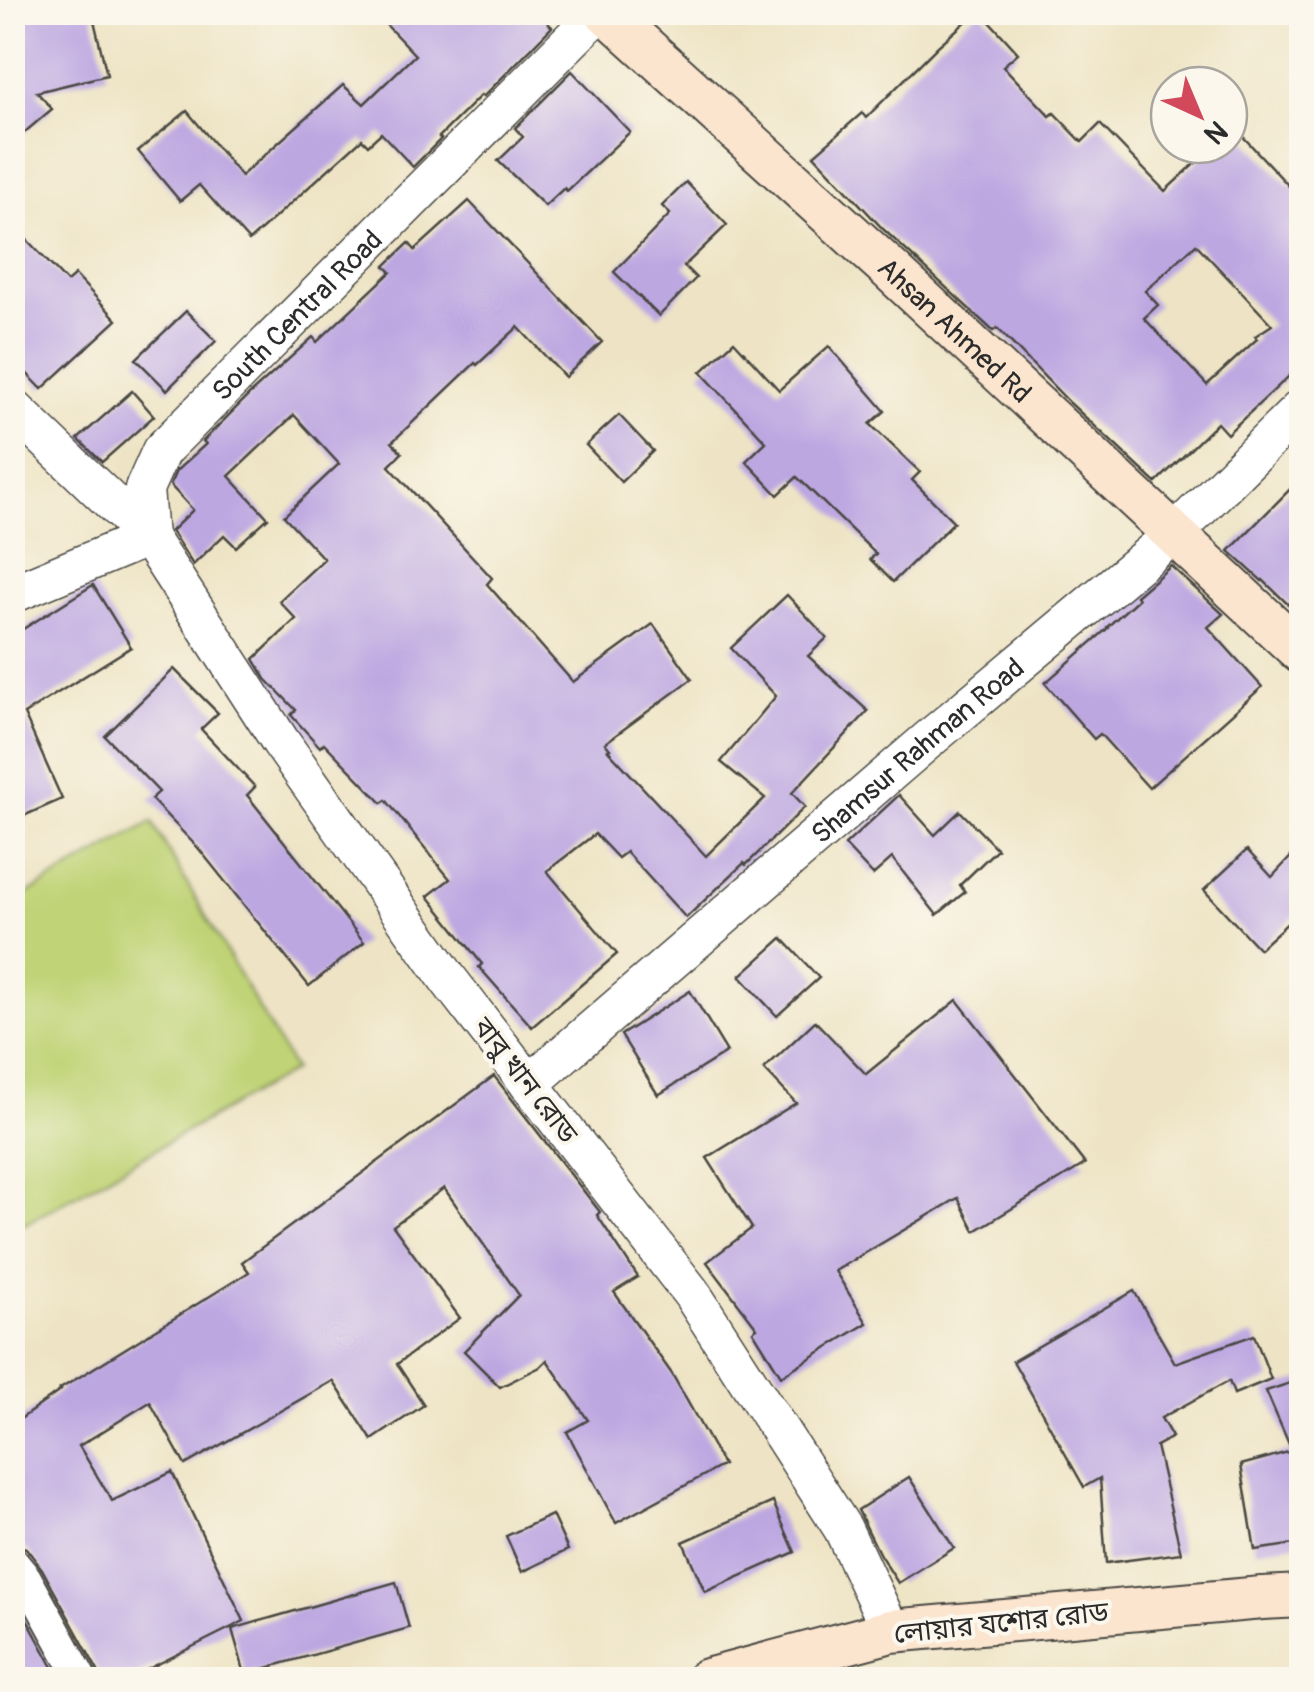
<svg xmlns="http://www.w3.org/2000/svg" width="1314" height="1692" viewBox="0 0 1314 1692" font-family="Pangolin,'Noto Sans Bengali',sans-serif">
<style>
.green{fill:#c0d376;stroke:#767f50;stroke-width:2.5}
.building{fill:#bda7e1;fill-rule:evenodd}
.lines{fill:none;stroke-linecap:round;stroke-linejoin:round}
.minor-casing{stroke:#484742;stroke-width:34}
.tertiary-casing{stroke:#484742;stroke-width:41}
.secondary-casing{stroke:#484742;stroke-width:46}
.minor{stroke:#fff;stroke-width:30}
.tertiary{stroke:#fff;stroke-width:38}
.secondary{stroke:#fbe5cf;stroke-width:42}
.labels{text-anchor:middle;stroke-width:8;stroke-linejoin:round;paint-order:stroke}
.street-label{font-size:28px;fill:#2b2b2b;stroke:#fbf7ec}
</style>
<rect width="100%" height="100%" fill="#fbf7ec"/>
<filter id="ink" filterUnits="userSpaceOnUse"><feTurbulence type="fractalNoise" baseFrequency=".01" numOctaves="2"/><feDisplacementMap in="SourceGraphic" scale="20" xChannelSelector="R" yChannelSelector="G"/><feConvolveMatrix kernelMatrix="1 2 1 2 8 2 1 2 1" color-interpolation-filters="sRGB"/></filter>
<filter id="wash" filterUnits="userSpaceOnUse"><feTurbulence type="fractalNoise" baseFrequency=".0048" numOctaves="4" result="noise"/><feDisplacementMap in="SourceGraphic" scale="40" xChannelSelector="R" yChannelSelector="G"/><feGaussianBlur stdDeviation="2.25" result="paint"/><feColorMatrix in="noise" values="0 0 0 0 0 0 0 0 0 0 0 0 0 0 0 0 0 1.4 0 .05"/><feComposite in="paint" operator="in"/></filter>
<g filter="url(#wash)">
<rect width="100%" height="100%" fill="#eee4c5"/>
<path class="green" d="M152 822 294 1070 25 1224 12 1203 13 902Z"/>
<g id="blocks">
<g class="building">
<path d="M12 12H92L107 75 37 92 52 109 12 143Z"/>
<path d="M374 12H537L552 27 483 97 481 95 439 137 441 139 413 167 381 133 368 145 362 139 249 241 199 185 180 201 138 151 187 111 241 176 343 85 364 104 415 55Z"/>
<path d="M977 12H981L1018 53 1003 66 1050 116 1054 113 1082 142 1100 124 1165 191 1215 145H1229V132L1234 127 1289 186 1302 175V364L1227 434 1217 423 1156 483 1070 403 997 328 993 331 883 229 814 155 862 113 866 118 938 46ZM1196 244 1272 325 1255 336 1257 339 1207 385 1144 318 1158 305 1145 291Z"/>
<path d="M572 71 630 132 567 191 564 188 545 206 498 161 523 137 515 128Z"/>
<path d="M686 182 727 225 684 266 696 278 659 316 614 272 670 214 662 206Z"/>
<path d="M469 201 602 342 565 377 518 327 477 365 475 363 392 442 402 453 389 466 492 578 487 584 573 682 653 624 692 679 605 743 610 749 608 750 706 856 765 798 721 762 776 696 731 648 787 595 827 638 808 656 868 711 792 793 805 807 746 865 744 863 686 918 626 852 618 858 595 834 547 871 617 954 532 1027 479 967 482 964 428 896 450 879 386 800 382 803 324 743 320 747 291 715 296 710 266 679 254 659 296 619 279 601 324 559 284 516 339 464 294 415 229 476 268 518 236 547 224 535 193 565 171 531 193 510 170 485 176 471 206 444 203 441 249 395 313 337 317 342 391 272 385 266 409 243 415 250Z"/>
<path d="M12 224 67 282 75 275 117 320 42 389 12 358Z"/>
<path d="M186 311 216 341 167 390 136 359Z"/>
<path d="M734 341 779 390 829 346 885 411 870 424 920 472 912 480 954 522 893 582 870 559 876 554 797 477 778 495 746 461 766 442 701 372Z"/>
<path d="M132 391 154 416 102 462 78 439Z"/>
<path d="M619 415 653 451 621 482 586 445Z"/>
<path d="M1302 477V618L1263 580 1262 581 1229 551Z"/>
<path d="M1171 566 1223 614 1208 627 1262 687 1149 788 1100 734 1094 739 1045 683 1108 628 1107 627 1138 599 1136 596Z"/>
<path d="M93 585 131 647 24 714 62 799 12 821V636Z"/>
<path d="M174 669 218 713 201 729 255 787 247 795 364 942 309 986 199 849 151 799 159 792 105 736Z"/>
<path d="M899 795 935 835 960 811 997 849 960 885 965 892 937 915 892 858 873 875 845 845Z"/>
<path d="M1302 845V910L1259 949 1204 890 1247 850 1272 877Z"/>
<path d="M782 938 819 978 777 1016 740 976Z"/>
<path d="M690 991 727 1052 658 1095 621 1035Z"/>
<path d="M957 1000 1085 1164 975 1231 958 1198 835 1271 867 1323 781 1376 753 1331 757 1328 707 1262 752 1228 707 1158 796 1103 764 1069 815 1021 866 1074Z"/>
<path d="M494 1076 600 1212 597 1215 638 1277 614 1292 672 1374 723 1465 616 1523 567 1432 588 1420 547 1360 540 1367 500 1387 464 1351 519 1295 444 1188 393 1226 460 1318 397 1364 424 1405 372 1440 333 1381 185 1465 150 1402 79 1446 112 1501 172 1472 244 1621 126 1680H101L98 1671 42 1569 26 1548 12 1543V1425L61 1390 60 1389 249 1272 242 1262Z"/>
<path d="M1134 1291 1175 1363 1254 1335 1271 1379 1234 1394 1229 1381 1161 1418 1172 1437 1156 1446 1181 1553 1106 1563 1100 1478 1084 1487 1013 1361Z"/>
<path d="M1302 1379V1543L1255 1550 1241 1465 1292 1451 1266 1391Z"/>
<path d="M909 1477 954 1548 898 1583 880 1555 858 1510Z"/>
<path d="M773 1502 795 1552 705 1592 683 1542Z"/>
<path d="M552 1515 568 1550 522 1572 506 1536Z"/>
<path d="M396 1582 409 1628 245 1674 232 1629Z"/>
<path d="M12 1592 60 1680H12Z"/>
</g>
</g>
</g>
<g filter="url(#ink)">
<use href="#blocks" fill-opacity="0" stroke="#484742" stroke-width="2.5"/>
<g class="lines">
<g class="minor-casing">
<path id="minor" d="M12 1561 26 1578 82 1680"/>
</g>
<g class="tertiary-casing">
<g id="tertiary">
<path d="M12 407 148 537 280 741 448 979 692 1294 843 1529 891 1631"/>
<path id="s1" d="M148 537 144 489 161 451 599 12"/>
<path d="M12 594 148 537"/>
<path id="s2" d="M529 1084 928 740 1173 535 1302 407"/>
</g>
</g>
<g class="secondary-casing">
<g id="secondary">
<path id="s3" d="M606 12 884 264 1302 653"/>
<path d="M707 1680 891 1631 1262 1598 1302 1596"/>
</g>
</g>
<use href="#minor" class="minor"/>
<use href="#tertiary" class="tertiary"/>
<use href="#secondary" class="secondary"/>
</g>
</g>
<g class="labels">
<g class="street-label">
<text dy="10" stroke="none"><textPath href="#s1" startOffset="282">South Central Road</textPath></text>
<text dy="10" stroke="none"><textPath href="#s3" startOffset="472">Ahsan Ahmed Rd</textPath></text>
<text dy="10" stroke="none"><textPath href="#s2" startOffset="512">Shamsur Rahman Road</textPath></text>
<text transform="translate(526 1080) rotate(52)" y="10">বাবু খান রোড</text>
<text transform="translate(1001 1622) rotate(-6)" y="10">লোয়ার যশোর রোড</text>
</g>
</g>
<rect width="1314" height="1692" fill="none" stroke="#fbf7ec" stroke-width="50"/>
<g transform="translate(1199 115) rotate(136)"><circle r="48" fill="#fbf7ec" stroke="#a8a59f" stroke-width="2.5"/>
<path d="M0-8L18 38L0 25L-18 38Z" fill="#d1495b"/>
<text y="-15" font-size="28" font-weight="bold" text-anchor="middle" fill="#2b2b2b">N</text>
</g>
</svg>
